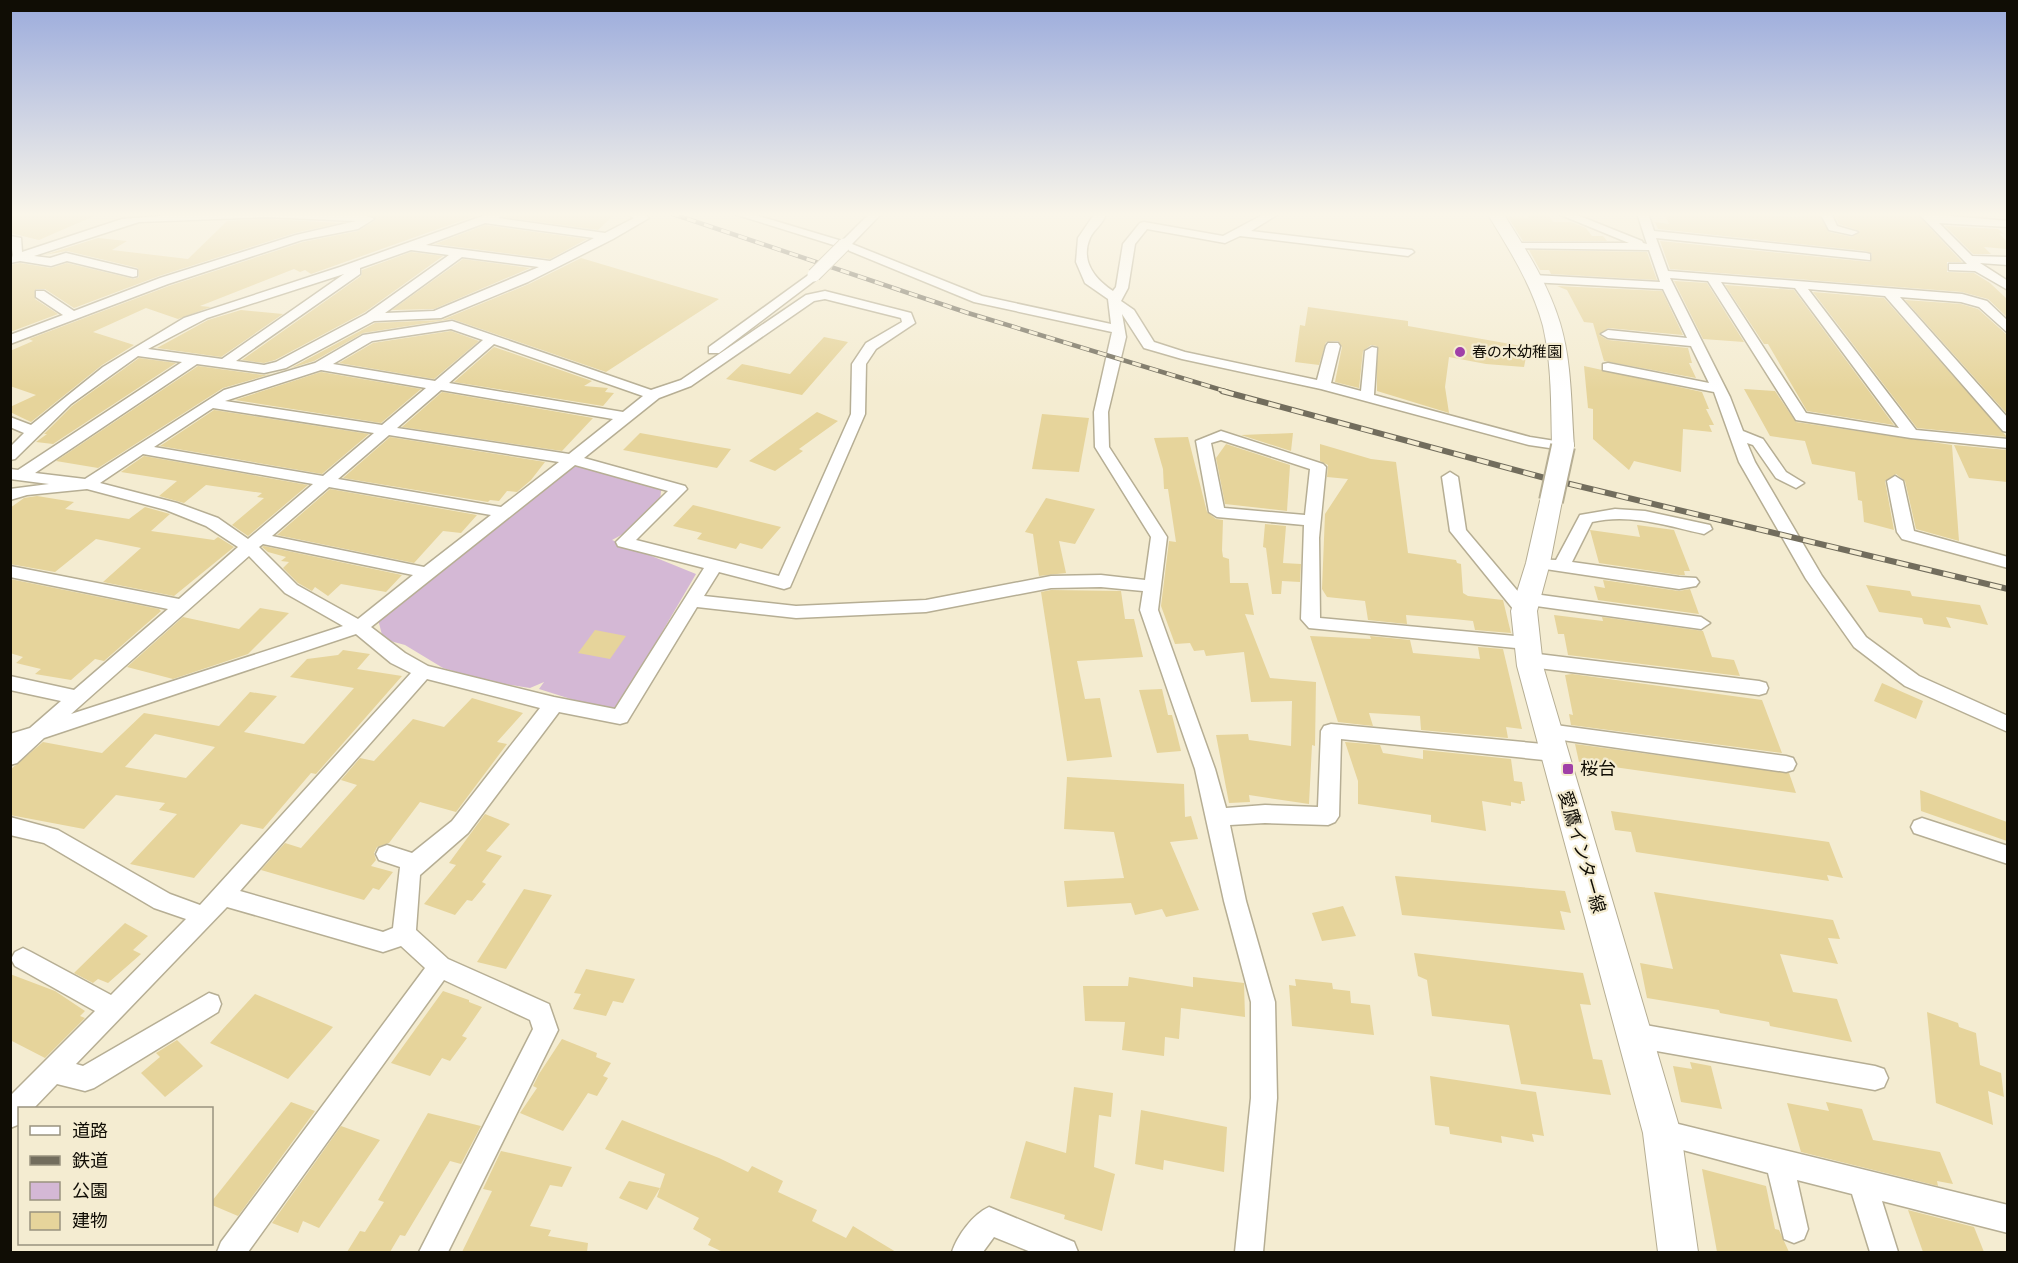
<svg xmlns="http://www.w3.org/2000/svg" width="2018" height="1263" viewBox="0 0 2018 1263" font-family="Lora,'Noto Sans JP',serif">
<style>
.green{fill:#d4b8d5}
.building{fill:#e6d49b;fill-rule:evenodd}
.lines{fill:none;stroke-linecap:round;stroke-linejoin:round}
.street-casing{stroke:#b6ae94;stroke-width:3}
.secondary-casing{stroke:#b6ae94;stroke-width:2}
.street{fill:#fff;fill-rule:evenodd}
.secondary{fill:#fff;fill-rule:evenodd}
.rail-far1-casing{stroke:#726d5d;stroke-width:4.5}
.rail-casing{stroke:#726d5d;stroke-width:6}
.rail-far1{stroke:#f4ecd1;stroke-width:3;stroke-dasharray:9;stroke-linecap:butt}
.rail{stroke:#f4ecd1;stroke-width:4;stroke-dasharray:12;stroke-linecap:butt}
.street-bridge-casing{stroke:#b6ae94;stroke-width:15;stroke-linecap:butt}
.secondary-bridge-casing{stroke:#b6ae94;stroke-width:26;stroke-linecap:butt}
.street-bridge{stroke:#fff;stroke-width:13}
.secondary-bridge{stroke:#fff;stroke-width:22}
.poi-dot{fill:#a040a8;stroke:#f4ecd1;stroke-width:2}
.labels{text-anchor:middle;stroke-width:4.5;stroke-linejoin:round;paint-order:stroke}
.far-poi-label{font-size:15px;fill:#100d05;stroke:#f4ecd1;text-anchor:start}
.poi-label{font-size:18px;fill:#100d05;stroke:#f4ecd1;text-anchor:start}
.street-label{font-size:18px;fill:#100d05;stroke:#f4ecd1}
</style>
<rect width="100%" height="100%" fill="#f4ecd1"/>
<path class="green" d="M572 459 676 488 661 491 660 501 625 533 612 540 696 574 617 709 590 705 539 689 544 682 530 688 485 681 443 668 405 645 383 639 377 615Z"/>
<g class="building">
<path d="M10 213H101L39 240 10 233Z"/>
<path d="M364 213H483L311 274 305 270 300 272 294 269 200 306 211 307 178 319 146 308 93 332 134 345 102 365 31 422 10 412V407L36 395 10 386V351L33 341 29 339 169 286 303 242 358 231 376 220Z"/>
<path d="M509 213H616L598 230 505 217Z"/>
<path d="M1527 213H1547L1553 222H1571L1586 228 1592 236H1603L1607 241H1523L1508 217 1529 218Z"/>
<path d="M1664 213H1748L1795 217 1803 216V213H1818L1829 232 1852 237 1860 231 1839 224 1834 213H1916L1962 262H1947V272L1974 273 1990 283 2007 299V317L1988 299 1962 292 1670 269 1660 241 1870 262 1872 254 1866 251 1658 229 1655 222 1669 224Z"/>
<path d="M266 219 340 223 295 233 159 276 74 308 45 289H36L35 299 58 314 10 332V265L20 263 51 268 67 263 134 279 139 277 138 268 67 251 44 255 98 238 127 241 112 250 188 259 227 221Z"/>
<path d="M485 225 587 239 550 259 435 244Z"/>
<path d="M1945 226 1998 229 2004 234 1999 233 2007 242V249L1984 247 1991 254H1973Z"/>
<path d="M1529 250 1647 252 1657 280 1551 274 1549 270H1540Z"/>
<path d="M411 252 443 256 365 312 275 360 264 363 242 360 361 276 362 270Z"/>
<path d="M581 258 719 299 606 372 452 319 363 333 314 361 291 368 375 323 442 320 529 284Z"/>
<path d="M463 259 530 268 434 309 392 310Z"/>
<path d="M1674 281 1707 283 1744 342 1703 339Z"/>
<path d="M1725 285 1794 290 1894 425 1807 411 1768 344H1764Z"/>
<path d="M1557 286 1662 291 1683 335 1608 328 1599 335 1608 340 1688 348 1692 363H1689L1696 378 1604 361 1593 323 1584 322 1567 290Z"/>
<path d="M1813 292 1884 298 2007 437 1917 428Z"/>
<path d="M1905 300 1961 304 1978 309 2007 335V414Z"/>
<path d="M1308 307 1408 321V326L1528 347 1524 367 1486 364 1449 357 1445 387 1449 413 1377 391V346L1371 345 1363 351 1359 388 1335 382 1342 347 1338 341 1326 342 1319 365 1295 362 1300 325 1305 326Z"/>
<path d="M241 310 283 314 221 357 157 348 208 320Z"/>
<path d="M451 331 479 341 434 379 339 363 373 343Z"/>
<path d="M824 337 848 342 802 395 726 379 742 364 790 374Z"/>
<path d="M494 347 592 381 584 386 608 388 605 392 614 393 603 406 454 382Z"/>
<path d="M139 358 176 363 53 444 36 442 47 434H44L72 406Z"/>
<path d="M198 366 264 375 271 374 223 388 98 468 56 461Z"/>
<path d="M1584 366 1702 392 1709 409H1706L1714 425H1709L1712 432 1683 429 1681 472 1634 461 1629 470 1593 439V409L1588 408Z"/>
<path d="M321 372 421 389 381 423 235 400Z"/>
<path d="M1744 389 1775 391 1796 422 1952 445 1959 541 1916 529 1905 481 1896 474 1885 481 1894 530 1864 522 1862 501 1858 500 1855 472 1812 464 1805 441 1770 436Z"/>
<path d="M442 392 593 418 562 451 402 427Z"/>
<path d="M214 410 369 434 322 474 160 446Z"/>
<path d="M817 412 838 421 799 449 803 451 775 471 749 461Z"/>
<path d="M1042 414 1089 418 1079 472 1032 469Z"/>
<path d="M640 433 713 446 731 449 717 468 623 450Z"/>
<path d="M1293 433 1291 451 1241 435Z"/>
<path d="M390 437 545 462 531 480 517 492 507 491 499 501 490 500 488 502 343 478Z"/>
<path d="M1188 437 1207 512 1216 519 1223 520 1222 550 1223 557 1229 559 1230 583H1248L1254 615 1245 614 1270 678 1316 682 1315 746 1312 745 1309 804 1249 795 1250 802 1229 803 1216 735 1248 734 1249 740 1291 746 1292 701 1251 702 1244 652 1206 656 1204 650 1194 651 1190 643 1175 644 1161 606 1169 541 1176 542 1168 489H1164L1163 469 1154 438Z"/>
<path d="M1226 444 1290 465 1287 511 1225 504 1216 458Z"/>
<path d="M1320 444 1371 459 1396 462 1408 553 1456 560 1457 563 1461 564 1463 593 1468 596 1503 600 1511 633 1475 630 1473 621 1454 619 1406 615 1407 624 1368 620 1365 601 1327 597 1322 589 1325 514 1348 479 1327 477 1328 465 1320 461Z"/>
<path d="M1954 445 2007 450V482L1969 478Z"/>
<path d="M144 456 308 485 248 536 232 525 264 498 257 497 262 493 206 485 184 503 159 496 177 481 121 472Z"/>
<path d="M330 489 477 515 461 533 443 531 414 563 277 535Z"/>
<path d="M37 496 74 502 65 509 129 519 145 507 170 514 151 531 214 540 218 537 234 547 174 596 103 582 141 548 96 539 55 572 10 564V508L24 498Z"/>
<path d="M1046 498 1095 509 1075 544 1059 541 1066 573 1039 576 1033 534 1025 532Z"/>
<path d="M693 505 781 527 762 549 740 543 736 549 697 539 702 533 673 526Z"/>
<path d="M1265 524 1286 526 1283 563 1301 564 1300 582 1282 581 1281 594H1272L1266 548 1263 547Z"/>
<path d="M1637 525 1674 530 1690 571H1684L1685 575H1679L1599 563 1590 530 1640 537Z"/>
<path d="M262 547 264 546 402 575 386 592 341 584 328 596 315 587 312 591 298 583 283 568 289 562 281 561 286 557 268 552Z"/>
<path d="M10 579 159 609 161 611 104 661 95 659 71 680 35 674 41 669 16 663 23 657 10 653Z"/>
<path d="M1603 580 1679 591 1690 589 1699 614 1598 600 1594 586 1605 588Z"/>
<path d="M1866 585 1910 591 1912 596 1980 605 1988 625 1946 617 1951 628 1924 624 1922 618 1879 612Z"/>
<path d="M1051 590 1121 591 1125 619H1134L1143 657 1077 661 1085 699 1100 698 1112 757 1067 761 1041 592Z"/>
<path d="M260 608 289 613 248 654 173 679 127 667 183 617 239 629Z"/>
<path d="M1554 615 1603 621 1602 617 1703 631 1712 657 1734 660 1740 676 1568 655 1564 634H1558Z"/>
<path d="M595 630 626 636 610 659 578 653Z"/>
<path d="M1310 636 1371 639 1370 636 1410 640 1413 653 1480 659 1478 647 1503 649 1522 729 1506 727 1508 738 1421 730 1420 716 1369 713 1373 726 1338 722Z"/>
<path d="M343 650 370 654 357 669 402 676 316 774 311 773 263 829 241 824 194 878 130 864 177 814 159 810 165 803 116 795 84 829 10 815V770L43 742 102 753 144 713 219 726 250 692 277 696 244 732 304 744 354 688 290 677 307 659 338 655ZM155 734 215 747 186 778 125 767Z"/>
<path d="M1572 674 1762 700 1782 753 1571 725 1569 714 1573 715 1565 675Z"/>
<path d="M1882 683 1923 701 1916 719 1874 701Z"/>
<path d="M1162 689 1168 715H1172L1181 751 1157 753 1139 690Z"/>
<path d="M472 698 523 713 497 742 507 744 456 812 420 802 389 843 377 847 374 853 376 860 371 866 393 872 379 890 373 888 364 900 261 870 285 843 301 848 357 785 341 780 360 758 374 761 413 719 444 727Z"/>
<path d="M1345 742 1380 745 1383 753 1423 759V750L1511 759 1514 781 1522 782 1525 801H1521V804L1511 802V806L1482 801 1486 831 1431 822V815L1358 804V781Z"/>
<path d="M1575 744 1789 773 1796 793 1579 762Z"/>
<path d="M1067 777 1184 784 1185 817 1191 816 1198 839 1170 842 1199 910 1166 917 1162 909 1135 915 1131 903 1067 907 1064 881 1124 878 1114 832 1064 829Z"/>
<path d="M1920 790 2007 822V841L1921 811Z"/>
<path d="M1611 811 1829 842 1843 878 1827 875 1829 881 1636 852 1631 832 1615 830Z"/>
<path d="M485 814 510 824 486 851 502 856 482 882 486 884 472 901 467 900 455 915 424 904 456 865 449 863Z"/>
<path d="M1395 876 1565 891 1571 913 1560 911 1565 930 1402 915Z"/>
<path d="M524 889 552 895 506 969 477 962Z"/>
<path d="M1654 892 1833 920 1840 939 1828 938 1838 964 1780 954 1793 992 1837 999 1852 1042 1770 1026 1769 1022 1720 1013 1719 1010 1647 998 1640 963 1673 969Z"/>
<path d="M1343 906 1356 936 1322 941 1312 913Z"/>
<path d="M125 923 148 936 133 950 141 954 108 983 98 979 93 983 74 973Z"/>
<path d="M1414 953 1583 973 1591 1005 1580 1004 1593 1059 1602 1060 1611 1095 1521 1084 1509 1025 1432 1016 1427 980 1418 976Z"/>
<path d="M586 969 635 979 623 1003 613 1001 606 1016 573 1009 581 994 574 993Z"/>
<path d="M10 974 55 991 85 1011 80 1016 85 1018 45 1058 10 1040Z"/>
<path d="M1129 977 1193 987V977L1244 983 1245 1017 1181 1008 1179 1039 1165 1037 1164 1056 1122 1050 1125 1022 1085 1021 1083 986H1128Z"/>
<path d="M1295 979 1332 983 1333 989 1350 991 1351 1003 1370 1005 1374 1035 1292 1026 1289 985 1296 986Z"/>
<path d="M443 991 469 1000V1002L482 1007 462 1036 467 1038 450 1061 442 1058 430 1076 391 1063Z"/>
<path d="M255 994 333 1027 288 1079 210 1043Z"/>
<path d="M1927 1012 1958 1023 1959 1027 1976 1033 1980 1065 2001 1073 2004 1097 1988 1091 1993 1125 1936 1103Z"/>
<path d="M562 1039 597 1053 596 1057 611 1063 603 1076 608 1078 597 1096 588 1093 563 1131 520 1113 537 1088 533 1086 539 1074Z"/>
<path d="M177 1040 203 1066 165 1097 141 1073 160 1057 156 1053Z"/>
<path d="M1690 1062 1711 1066 1722 1109 1681 1102 1673 1066 1692 1069Z"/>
<path d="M1430 1076 1536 1092 1544 1136 1532 1134 1534 1142 1501 1136 1502 1143 1450 1134 1449 1127 1435 1125Z"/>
<path d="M1074 1087 1113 1093 1111 1117 1099 1115 1094 1167 1115 1174 1102 1231 1064 1219 1065 1215 1010 1198 1026 1141 1066 1153Z"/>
<path d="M291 1102 315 1111 238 1216 212 1205V1201Z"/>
<path d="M1826 1102 1862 1109 1873 1140 1940 1152 1953 1184 1937 1181 1938 1186 1801 1152 1787 1103 1829 1111Z"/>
<path d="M1141 1110 1227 1127 1224 1172 1164 1160 1163 1170 1135 1164Z"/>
<path d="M428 1113 481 1126 461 1164 450 1161 405 1236 400 1235 390 1252H347L360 1231 365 1232 384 1202 378 1200Z"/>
<path d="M622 1120 719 1158 748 1172 752 1166 783 1181 778 1192 817 1210 812 1221 846 1238 853 1226 896 1252H723L708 1245 711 1239 693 1229 699 1218 657 1197 665 1174 605 1149Z"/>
<path d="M341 1126 380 1140 319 1228 303 1221 298 1233 272 1223Z"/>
<path d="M501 1151 572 1167 562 1187 550 1185 530 1226 551 1230 548 1236 588 1243 587 1252H462L492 1191 483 1189Z"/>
<path d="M1702 1169 1766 1186 1775 1229 1779 1230 1789 1252H1717Z"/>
<path d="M629 1181 660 1188 647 1210 619 1198Z"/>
<path d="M1908 1210 1974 1227 1984 1252H1923Z"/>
</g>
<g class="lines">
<g class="street-casing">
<g id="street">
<path d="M195 213C222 213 360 208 374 219L358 229 302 240 168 284 10 344V335L63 315 36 297V291H44L74 311 160 278 296 235 356 221 266 217 139 222 34 256 50 258 66 253 137 270V276L133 277 67 261 51 266 20 261 10 263 13 255 10 236 21 238 22 252 122 219Z"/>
<path d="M491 213H507L498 218 605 233 634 218 626 213H642L649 218 613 239 528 282 441 318 374 321 286 368 264 373 197 364 35 473 85 479 224 390 315 363 363 335 452 321 651 390 681 380 806 295 825 291 911 313 915 323 876 349 866 364 865 414 790 587 784 589 719 572 704 596 796 606 926 600 1051 576 1101 575 1145 580 1151 537 1095 447 1094 412 1112 332 974 302 840 247 731 213H749L842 241 870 213H882L852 244 982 296 1111 324 1108 299 1085 283 1076 262 1078 238 1095 213H1106C1104 224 1094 229 1090 238 1080 261 1095 279 1113 291L1116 287 1123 244 1140 223 1144 222 1223 236 1266 213H1280L1251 231 1412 250 1414 252 1408 256 1240 236 1225 243 1147 229 1135 244 1128 288 1121 301 1134 310 1154 342 1185 352 1317 380 1326 346 1328 343H1338L1340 346 1331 383 1361 391 1365 351 1372 347 1377 348 1374 395 1530 437 1568 443 1570 446 1568 449 1563 450 1529 445 1321 389 1182 359 1144 348 1122 314 1126 337 1108 412 1109 447 1167 537 1158 610 1215 769 1226 808 1265 805 1318 807 1321 731 1324 726 1331 724 1554 745 1561 748 1564 753 1561 758 1554 761 1341 739 1339 816 1335 822 1328 825 1265 823 1230 825 1246 901 1275 1002 1277 1098 1263 1252H1235L1251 1098V1002L1224 901 1195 769 1140 610 1143 591 1101 587 1051 588 926 612 796 618 697 607 627 722 620 724 559 712 468 833 420 875 416 930 448 959 549 1004 558 1030 448 1252H419L533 1029 530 1020 444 980 248 1252H217L221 1242 425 968 401 946 383 952 227 907 76 1064 83 1066 209 993 218 996 221 1004 218 1012 94 1088 85 1091 57 1084 34 1108H20V1124L10 1128V1096L95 1011 15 966 11 959 15 952 23 948 31 952 111 995 186 919 154 908 44 843 10 835V817L58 830 170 894 200 905 411 673 391 663 356 634 44 738 17 763 10 765V734L30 728 61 701 10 690V676L74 690 168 609 10 577V566L179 599 238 547 206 526 166 510 87 489 27 495 10 500V489L49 484 10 479V469L18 470 182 362 138 356 71 404 15 459 10 460V447L24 433 10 427V417L31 425 103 367 184 318 340 267ZM485 223 594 238 550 261 426 245ZM411 250 449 255 366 314 276 362 264 365 236 361 360 274V268ZM462 257 539 267 434 311 385 313ZM344 274 222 359 148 349 207 318ZM825 299 901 318 902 322 866 343 852 364 851 414 779 576 636 540 687 489 685 486 584 458 659 398 691 386 814 301ZM451 329 483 340 435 381 333 364 372 341ZM494 344 643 396 623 412 449 383ZM321 370 426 388 382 425 225 401ZM441 390 613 419 569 454 397 428ZM213 408 374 433 323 476 154 447ZM389 435 559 462 501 507 338 479ZM143 454 313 484 248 539 218 518 177 503 100 483ZM575 465 668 491 616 542 618 546 704 568 615 709 554 697 428 666 405 653 371 627ZM329 487 491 515 424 567 272 536ZM263 544 413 575 358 619 297 585 259 547ZM249 556 285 593 343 626 71 714ZM427 679 540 708 452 821 412 853 387 845 379 848 376 854 379 860 400 867 393 928 383 932 240 891Z"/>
<path d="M1556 213H1572L1642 241 1643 243 1647 244 1637 213H1648L1654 231 1866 253 1870 254V260L1656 238 1668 271 1962 294 1987 301 2008 321V333L1979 307 1961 302 1900 297 2008 418V432L2003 431 1885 296 1808 289 1916 430 2008 439V448L1911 438 1796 420 1708 281 1670 278 1730 397 1743 431 1763 439 1786 472 1804 483 1796 488 1776 478 1753 445 1747 443 1755 462 1822 576 1866 637 1919 676 2008 716V732L1905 686 1854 647 1806 579 1739 462 1714 392 1603 370V364L1608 363 1709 383 1691 346 1608 338 1601 334 1608 330 1687 338 1663 289 1530 282V276L1534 275 1660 282 1649 250 1512 248 1510 246 1516 243H1629ZM1721 282 1795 288 1899 428 1806 413Z"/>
<path d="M1820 213H1831L1837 226 1858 232 1852 235 1829 230Z"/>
<path d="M1918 213 2008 221V227L1939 223 1972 256 2008 257V265L1980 263 2008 281V290L1975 271 1949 270V264H1967Z"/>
<path d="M814 271 820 275 818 278 719 353H709V347Z"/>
<path d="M1221 431 1323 464 1326 467 1319 538 1320 618 1527 637 1533 638 1536 643 1533 648 1527 649 1309 628 1301 619 1304 525 1217 517 1209 512 1196 441ZM1221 440 1310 469 1305 515 1224 508 1211 443Z"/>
<path d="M1450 472 1458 477 1466 530 1521 595 1527 593 1701 617 1710 623 1701 629 1529 605 1533 611 1530 615H1518L1450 531 1442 477Z"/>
<path d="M1895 476 1903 481 1914 531 2008 557V568L1902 539 1897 532 1887 481Z"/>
<path d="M1615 509 1645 511 1710 525 1712 529 1704 534C1668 526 1630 513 1592 522L1572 562 1679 577 1696 578 1699 582 1696 586 1679 589 1532 567 1530 563 1532 559 1556 560 1580 515Z"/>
<path d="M1530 653 1759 681 1766 683 1768 688 1766 693 1759 695 1530 667 1523 665 1521 660 1523 655Z"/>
<path d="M1548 724 1786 756 1793 758 1796 764 1793 770 1786 772 1548 738 1541 736 1538 731 1541 726Z"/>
<path d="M1922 818 2008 846V864L1914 833 1911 827 1914 821Z"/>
<path d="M1634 1023 1875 1066 1884 1069 1888 1078 1884 1087 1875 1090 1634 1047 1625 1043 1622 1035 1625 1027Z"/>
<path d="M1662 1120 2008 1205V1233L1882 1201 1898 1252H1870L1852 1194 1797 1180 1808 1229 1804 1239 1794 1243 1784 1239 1768 1173 1653 1142 1649 1133 1653 1124Z"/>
<path d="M989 1207 1074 1242 1078 1252H1031L994 1237 983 1252H952C957 1236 973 1214 989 1207Z"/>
</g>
</g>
<g class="secondary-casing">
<g id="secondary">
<path d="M1487 213H1503C1525 248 1548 283 1560 323 1572 363 1571 405 1574 446L1570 450H1556L1552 446C1551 406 1552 365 1543 326 1532 285 1509 249 1487 213Z"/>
<path d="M1551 494 1559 496 1562 501 1550 563 1537 611 1543 666 1681 1133 1698 1252H1658L1643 1133 1517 666 1511 611 1526 563 1540 501 1543 496Z"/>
</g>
</g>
<use href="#street" class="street"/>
<use href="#secondary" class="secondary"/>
<g class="rail-far1-casing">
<path id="rail-far1" d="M670 213 968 313 1228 392"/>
</g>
<g class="rail-casing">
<path id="rail" d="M1222 391 1545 478 2008 589"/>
</g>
<use href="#rail-far1" class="rail-far1"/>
<use href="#rail" class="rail"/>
<g class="street-bridge-casing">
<path id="street-bridge" d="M814 275 844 245"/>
</g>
<g class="secondary-bridge-casing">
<path id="secondary-bridge" d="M1551 501 1563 446"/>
</g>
<use href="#street-bridge" class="street-bridge"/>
<use href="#secondary-bridge" class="secondary-bridge"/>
</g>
<linearGradient id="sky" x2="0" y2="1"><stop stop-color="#9babdc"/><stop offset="0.55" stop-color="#faf6ea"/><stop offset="1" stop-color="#faf6ea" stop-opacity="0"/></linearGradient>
<rect width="2018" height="390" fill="url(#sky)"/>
<g class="poi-dot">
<circle cx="1460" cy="352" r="6"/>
<rect x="1562" y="763" width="12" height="12" rx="3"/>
</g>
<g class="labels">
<g class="far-poi-label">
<text x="1472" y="357">春の木幼稚園</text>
</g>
<g class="poi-label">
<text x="1580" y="775">桜台</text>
</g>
<g class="street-label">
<text transform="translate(1582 852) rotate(74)" y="6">愛鷹インター線</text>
</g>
</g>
<rect width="2018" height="1263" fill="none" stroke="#100d05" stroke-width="24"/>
<rect x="18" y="1107" width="195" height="138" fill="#f4ecd1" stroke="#99937f" stroke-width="1.5"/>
<rect x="30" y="1126" width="30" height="9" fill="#ffffff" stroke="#99937f" stroke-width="1.5"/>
<text x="72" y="1137" font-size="18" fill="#100d05">道路</text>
<rect x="30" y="1156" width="30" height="9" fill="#726d5d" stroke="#99937f" stroke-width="1.5"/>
<text x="72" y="1167" font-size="18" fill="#100d05">鉄道</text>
<rect x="30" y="1182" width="30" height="18" fill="#d4b8d5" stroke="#99937f" stroke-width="1.5"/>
<text x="72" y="1197" font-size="18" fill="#100d05">公園</text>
<rect x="30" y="1212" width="30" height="18" fill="#e6d49b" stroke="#99937f" stroke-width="1.5"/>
<text x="72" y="1227" font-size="18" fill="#100d05">建物</text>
</svg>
